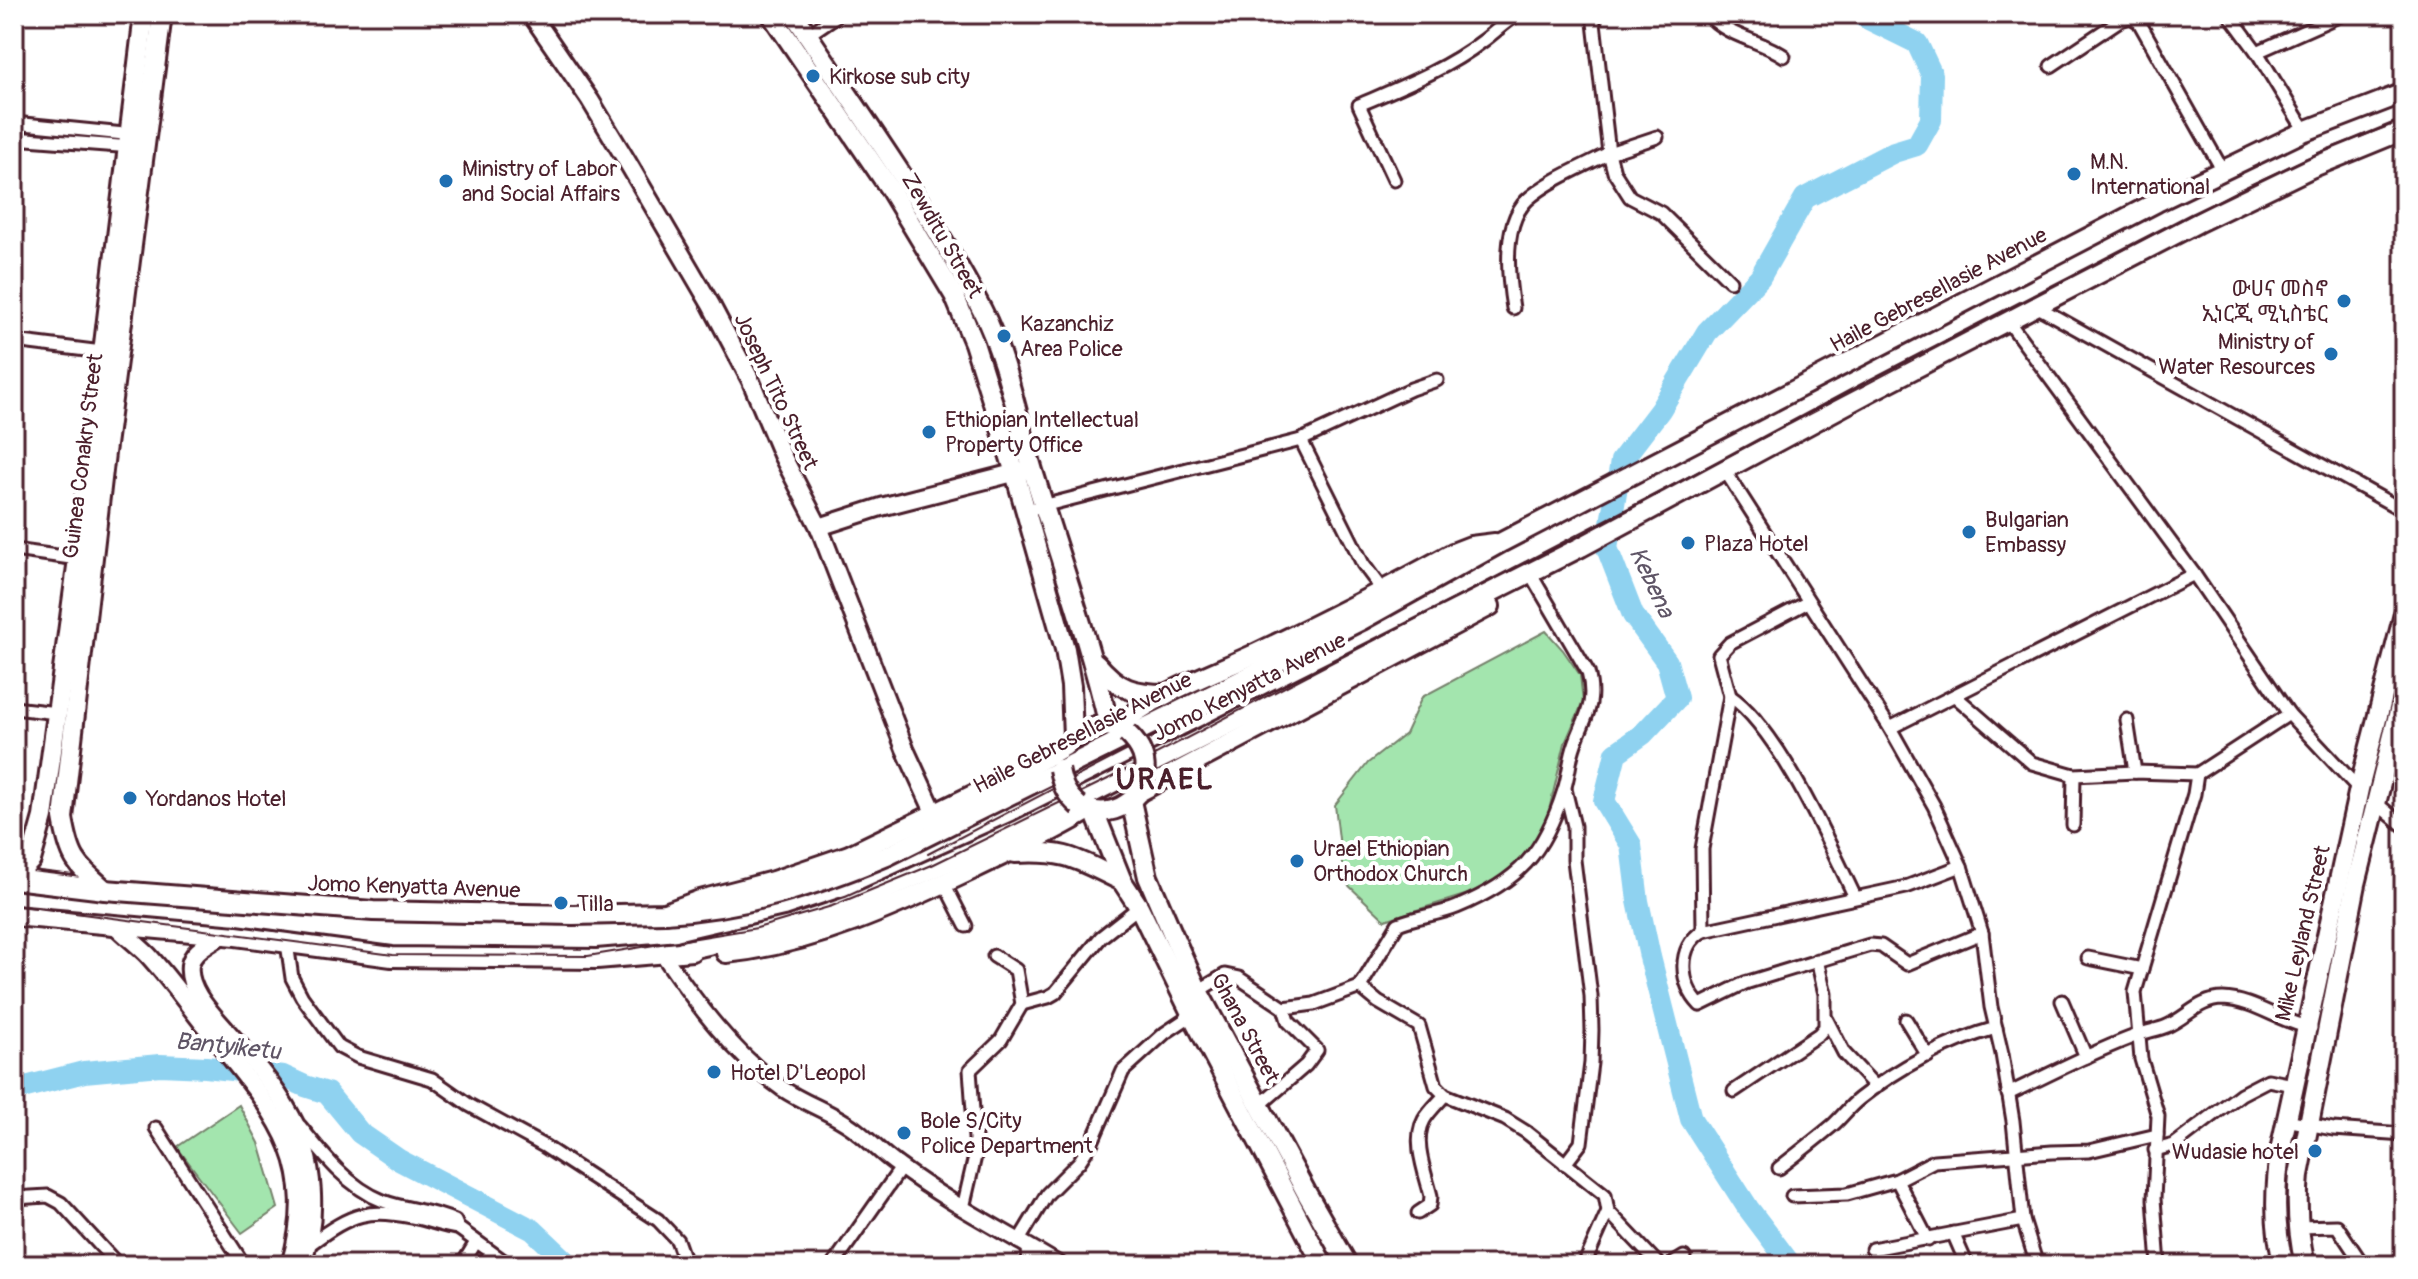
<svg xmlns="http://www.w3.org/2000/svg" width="2418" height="1279" viewBox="0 0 2418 1279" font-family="Pangolin,'Noto Sans Ethiopic',sans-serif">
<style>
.green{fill:#a3e5ae;stroke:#76826c;stroke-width:2}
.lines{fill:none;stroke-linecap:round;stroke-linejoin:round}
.river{stroke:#8fd2f0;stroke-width:22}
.minor-casing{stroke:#4a1f2b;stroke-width:17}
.tertiary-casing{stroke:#4a1f2b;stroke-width:20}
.secondary-casing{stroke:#4a1f2b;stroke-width:22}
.primary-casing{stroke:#4a1f2b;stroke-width:24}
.minor{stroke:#fff;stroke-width:11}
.tertiary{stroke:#fff;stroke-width:14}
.secondary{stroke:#fff;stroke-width:16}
.primary{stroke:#fff;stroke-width:18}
.tram{stroke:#4a1f2b;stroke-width:2}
.primary-bridge-casing{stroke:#4a1f2b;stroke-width:24;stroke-linecap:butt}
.primary-bridge{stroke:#fff;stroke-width:18}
.poi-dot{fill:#1f6fb2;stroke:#fff;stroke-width:3}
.labels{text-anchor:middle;stroke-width:8;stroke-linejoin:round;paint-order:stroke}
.poi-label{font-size:22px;fill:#4a1f2b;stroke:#fff;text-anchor:start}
.street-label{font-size:22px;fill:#4a1f2b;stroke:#fff}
.water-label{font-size:24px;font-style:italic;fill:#5f5566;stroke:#fff}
.district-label{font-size:30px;font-weight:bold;letter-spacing:2px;fill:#4a1f2b;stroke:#fff}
</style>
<rect width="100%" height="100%" fill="#fff"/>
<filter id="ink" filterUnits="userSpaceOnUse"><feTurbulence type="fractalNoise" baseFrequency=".0125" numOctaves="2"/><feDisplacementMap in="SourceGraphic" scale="16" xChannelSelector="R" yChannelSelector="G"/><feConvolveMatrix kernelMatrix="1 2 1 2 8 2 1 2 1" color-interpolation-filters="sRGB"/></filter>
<g filter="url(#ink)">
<g class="green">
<path d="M1546 631 1563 650 1580 675 1583 702 1565 743 1545 827 1523 862 1484 889 1385 920 1344 881 1335 805 1368 763 1405 734 1422 697Z"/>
<path d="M239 1105 259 1143 278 1208 242 1233 177 1147Z"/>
</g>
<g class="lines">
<g class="river">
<path d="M14 1090 84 1072 160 1065 206 1067 283 1076 305 1086 327 1093 360 1133 399 1160 533 1230 570 1265"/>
<path d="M1791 1265 1748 1208 1691 1119 1650 957 1638 901 1631 845 1604 801 1616 753 1643 734 1677 698 1667 662 1633 615 1607 548 1621 461 1660 410 1707 332 1760 277 1805 198 1894 152 1917 145 1931 120 1932 75 1917 43 1858 14"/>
</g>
<g class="minor-casing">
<g id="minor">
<path d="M1708 14C1725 36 1761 40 1784 56"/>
<path d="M2229 14 2257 52 2305 131"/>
<path d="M805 37 839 14"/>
<path d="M2257 52 2343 14"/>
<path d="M2051 66 2120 20 2131 17 2139 22 2223 171"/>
<path d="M14 123 134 135"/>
<path d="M1657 137 1609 153 1614 172 1630 197 1661 213 1730 281"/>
<path d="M14 138 132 147"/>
<path d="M1394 180 1359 105C1401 87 1447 69 1483 41 1495 32 1505 22 1518 14"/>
<path d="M2036 306 2404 511"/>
<path d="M1513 308C1508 278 1502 224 1527 200 1549 180 1582 167 1609 153L1593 14"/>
<path d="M2008 321 2194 574 2289 714 2359 789"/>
<path d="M14 341 102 352"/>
<path d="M1301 440 1363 564 1383 591"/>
<path d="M1724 469 1890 728 1934 806 1961 866 1982 933 1991 1007 2002 1054 2013 1121 2023 1220 2037 1265"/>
<path d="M1027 510 1301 440 1411 389 1437 380"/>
<path d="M14 550 78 559"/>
<path d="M1808 602 1730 643 1719 655 1730 696 1702 849 1703 931 1906 887 1961 866"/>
<path d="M1730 696C1778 728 1829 843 1855 897"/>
<path d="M1955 696 2032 763 2074 775 2135 772 2197 774 2289 714"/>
<path d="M14 708 57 713"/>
<path d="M2127 720 2135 772"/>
<path d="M1890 728 2194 574"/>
<path d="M1565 789 1574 826V860L1591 996 1592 1030 1591 1063 1581 1143 1565 1164"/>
<path d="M2376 803 2404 826"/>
<path d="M2073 825 2074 775"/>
<path d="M944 883 966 926"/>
<path d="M1703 931C1676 947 1680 985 1700 1005L1745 983 1870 945 1881 946 1907 964 1982 933"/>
<path d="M287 943 292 978 302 997 339 1047 358 1057 432 1079 469 1105 544 1146 658 1220 677 1240 682 1254 679 1265"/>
<path d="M2088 958 2142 969"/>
<path d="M1360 987 1378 1002 1419 1026 1436 1086 1445 1095 1505 1119 1526 1132 1605 1195 1608 1211 1584 1265"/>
<path d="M1198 991 1225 975 1239 978 1284 1008 1288 1021 1317 1050 1306 1065 1261 1104"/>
<path d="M2062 1001 2086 1057"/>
<path d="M1022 1004 1048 997 1055 993 1101 937 1139 907"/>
<path d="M1284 1008 1314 1004 1360 987 1398 924C1417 916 1438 915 1457 907 1519 881 1544 854 1564 790 1568 778 1569 766 1572 754 1580 721 1598 710 1588 672L1530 573"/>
<path d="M1827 1020 1844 1053 1876 1087"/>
<path d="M1906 1020 1928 1056"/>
<path d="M1734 1091 1819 1034 1825 1027V994L1817 960"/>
<path d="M2008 1094C2051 1074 2093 1051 2138 1035 2147 1031 2158 1030 2167 1026 2187 1017 2200 999 2223 999 2254 1000 2280 1022 2311 1028"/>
<path d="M2286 1120 2333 1129 2404 1134"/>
<path d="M300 1126C323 1155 348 1187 383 1201 406 1210 432 1210 455 1221L458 1228 509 1265"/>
<path d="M156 1128 244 1265"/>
<path d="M2155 1150 2174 1145 2241 1094 2268 1080 2293 1085"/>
<path d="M1779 1168C1797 1154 1815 1140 1833 1125 1842 1117 1849 1107 1859 1099 1898 1068 1948 1041 1996 1028"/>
<path d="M1897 1180 1928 1240"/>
<path d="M1792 1196 1847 1194 1897 1180 1934 1161 2052 1152 2089 1151 2157 1135"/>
<path d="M14 1198 48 1196 61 1203 118 1265"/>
<path d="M963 1208 976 1152 970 1070 1001 1040 1022 1004 1016 970 994 956"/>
<path d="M1608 1211 1659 1265"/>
<path d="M1418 1213 1430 1205 1431 1196C1426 1175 1412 1141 1424 1120 1429 1111 1438 1103 1445 1095"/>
<path d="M2298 1227 2337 1226 2363 1265"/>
<path d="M1953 1233 1967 1265"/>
<path d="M1018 1242 1047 1194 1079 1162 1092 1142 1123 1071 1165 1033 1192 1015"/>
<path d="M310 1244C353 1213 367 1207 421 1219 433 1222 446 1227 458 1228"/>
<path d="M1028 1247 1029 1265"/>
<path d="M1872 1249 2023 1220"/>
<path d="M462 1265 476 1242"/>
<path d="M833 1265 901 1168"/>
<path d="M1671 1265 1684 1257"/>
<path d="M2159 1265 2154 1199 2158 1116 2141 1059 2135 992 2194 794 2197 774"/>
</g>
</g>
<g class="tertiary-casing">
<path id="tertiary" d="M662 953C696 1003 733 1054 783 1089 807 1105 835 1113 857 1131 871 1142 884 1156 899 1166 950 1204 1006 1232 1060 1265"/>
</g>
<g class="secondary-casing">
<g id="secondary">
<path d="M531 14 590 100 625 158 711 305 750 379 782 455 819 527 905 749 934 812"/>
<path d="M819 527 881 507 1025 470"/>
<path d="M116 926C126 936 138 945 148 955 171 980 191 1009 213 1036 274 1112 321 1160 290 1265"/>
<path d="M220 936C209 944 192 951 190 965 187 989 210 1012 224 1028 248 1055 274 1084 291 1116 315 1159 319 1220 301 1265"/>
</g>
</g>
<g class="primary-casing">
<g id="primary">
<path d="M771 14 890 189 954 295 974 343 1015 473 1065 649 1071 686 1073 737"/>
<path d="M794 14C858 112 928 206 982 310 1007 359 1017 418 1033 471 1059 556 1089 640 1109 726"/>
<path d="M1096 663C1119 690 1133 694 1167 694"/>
<path d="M1116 728C1155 693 1210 675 1257 653 1323 622 1389 588 1453 553L1471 546 1495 543"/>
<path d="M1067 744C1081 728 1099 722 1119 729"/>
<path d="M1139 792 1490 606"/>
<path d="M1131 801 1148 877 1176 942 1198 991 1306 1192 1348 1265"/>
<path d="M1086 809C1106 815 1124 810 1138 793"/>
<path d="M1094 811 1122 881 1139 907 1192 1015 1323 1265"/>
<path d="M1015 853C1069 850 1077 860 1122 881"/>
<path d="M14 878 31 860 43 817 78 559 144 14"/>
<path d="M14 879 105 890 373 911 573 915 665 913 700 900 773 881 849 855 1018 773 1065 746"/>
<path d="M105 890C75 863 70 859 63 818L105 453 162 14"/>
<path d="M665 913C743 909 815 886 887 856L1362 620 1502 542 2157 202 2305 131 2404 93"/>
<path d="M14 916 236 936 392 957 597 959 692 951"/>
<path d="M682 951 790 926 850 906 1017 831 1581 547 1875 389 2197 223 2311 168 2404 130"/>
<path d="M726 953C814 944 896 906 974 869 1013 850 1052 833 1089 810"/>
<path d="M2284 1265C2273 1226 2275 1186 2281 1146L2359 789 2404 614"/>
<path d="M2305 1265C2298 1234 2296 1206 2299 1175L2356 884 2404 691"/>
</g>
</g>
<use href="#minor" class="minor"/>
<use href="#tertiary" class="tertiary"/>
<use href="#secondary" class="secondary"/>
<use href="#primary" class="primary"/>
<g class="tram">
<path d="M928 854 1147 740 1245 694"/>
<path d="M14 905 393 955 588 956 757 928 832 906 932 865 1112 777 2237 191 2318 153 2404 120"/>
</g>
<g class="primary-bridge-casing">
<g id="primary-bridge">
<path d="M1127 733C1142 747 1147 760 1144 780"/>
<path d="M1059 769C1062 785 1066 795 1079 806"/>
</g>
</g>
<use href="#primary-bridge" class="primary-bridge"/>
</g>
</g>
<g class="poi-dot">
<circle cx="813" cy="76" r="8"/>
<circle cx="2074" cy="174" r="8"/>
<circle cx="446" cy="181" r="8"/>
<circle cx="2344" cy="301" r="8"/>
<circle cx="1004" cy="336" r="8"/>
<circle cx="2331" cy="354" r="8"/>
<circle cx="929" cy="432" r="8"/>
<circle cx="1969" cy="532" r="8"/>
<circle cx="1688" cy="543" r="8"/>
<circle cx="130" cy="798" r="8"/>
<circle cx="1297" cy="861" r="8"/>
<circle cx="561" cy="903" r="8"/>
<circle cx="714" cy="1072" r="8"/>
<circle cx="904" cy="1133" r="8"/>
<circle cx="2315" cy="1151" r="8"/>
</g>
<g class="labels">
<g class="poi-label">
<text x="829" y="84">Kirkose sub city</text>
<text x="2090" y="169">M.N.<tspan x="2090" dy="25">International</tspan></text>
<text x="462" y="176">Ministry of Labor<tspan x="462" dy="25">and Social Affairs</tspan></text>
<text x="2328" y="296" text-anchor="end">ውሀና መስኖ<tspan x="2328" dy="25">ኢነርጂ ሚኒስቴር</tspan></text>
<text x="1020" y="331">Kazanchiz<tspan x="1020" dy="25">Area Police</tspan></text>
<text x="2315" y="349" text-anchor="end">Ministry of<tspan x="2315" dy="25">Water Resources</tspan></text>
<text x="945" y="427">Ethiopian Intellectual<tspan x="945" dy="25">Property Office</tspan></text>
<text x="1985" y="527">Bulgarian<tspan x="1985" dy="25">Embassy</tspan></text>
<text x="1704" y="551">Plaza Hotel</text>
<text x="146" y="806">Yordanos Hotel</text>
<text x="1313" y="856">Urael Ethiopian<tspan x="1313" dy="25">Orthodox Church</tspan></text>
<text x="577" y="911">Tilla</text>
<text x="730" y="1080">Hotel D'Leopol</text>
<text x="920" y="1128">Bole S/City<tspan x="920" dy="25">Police Department</tspan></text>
<text x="2299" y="1159" text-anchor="end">Wudasie hotel</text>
</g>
<g class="street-label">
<text transform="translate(943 235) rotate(60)" y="8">Zewditu Street</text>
<text transform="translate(1938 289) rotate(-28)" y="8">Haile Gebresellasie Avenue</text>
<text transform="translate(777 391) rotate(65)" y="8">Joseph Tito Street</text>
<text transform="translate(82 456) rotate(-83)" y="8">Guinea Conakry Street</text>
<text transform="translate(1249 686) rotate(-27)" y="8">Jomo Kenyatta Avenue</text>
<text transform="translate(1082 732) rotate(-27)" y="8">Haile Gebresellasie Avenue</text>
<text transform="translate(414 886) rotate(2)" y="8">Jomo Kenyatta Avenue</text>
<text transform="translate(2302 933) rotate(-77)" y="8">Mike Leyland Street</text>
<text transform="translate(1246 1028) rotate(62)" y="8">Ghana Street</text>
</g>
<g class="water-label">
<text transform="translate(1652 582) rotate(65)" y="8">Kebena</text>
<text transform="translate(228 1046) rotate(6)" y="8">Bantyiketu</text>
</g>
<g class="district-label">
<text x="1165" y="789">URAEL</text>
</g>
</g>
<rect width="2418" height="1279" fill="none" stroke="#fff" stroke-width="48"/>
<rect x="24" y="24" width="2370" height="1231" fill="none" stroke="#4a1f2b" stroke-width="3" filter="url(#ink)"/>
</svg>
